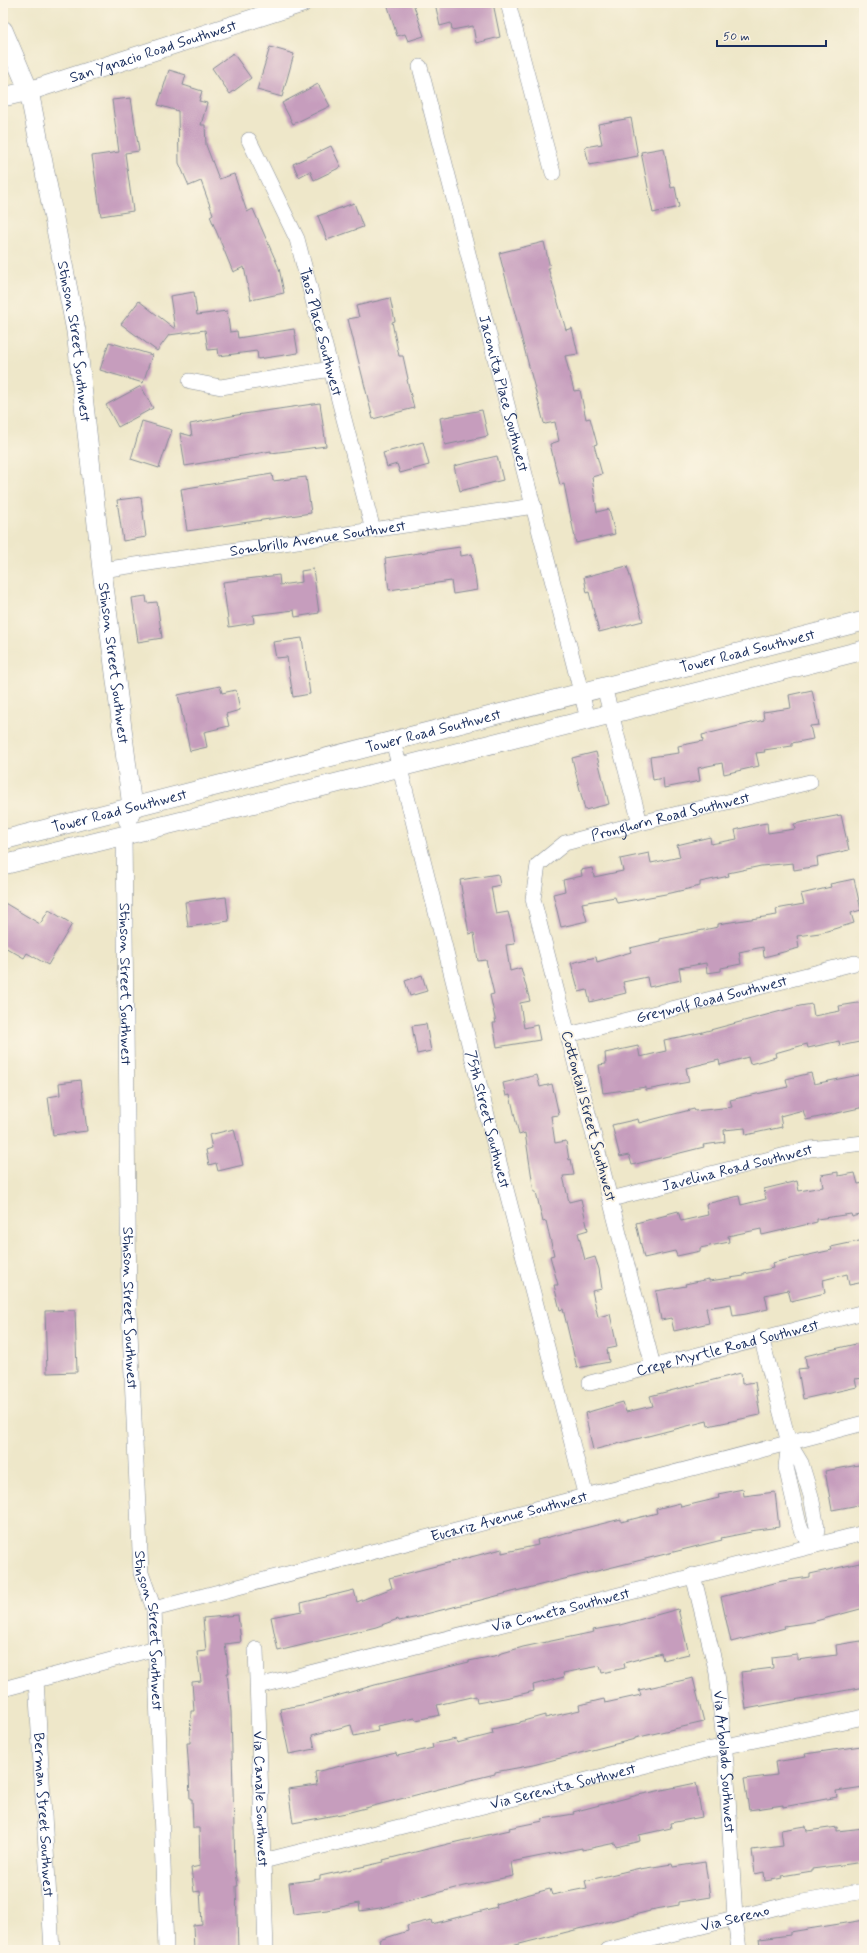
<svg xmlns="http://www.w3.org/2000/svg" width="867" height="1953" viewBox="0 0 867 1953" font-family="Mynerve,sans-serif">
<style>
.building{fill:#c69dbd}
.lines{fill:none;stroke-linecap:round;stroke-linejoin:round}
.minor-casing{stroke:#848b94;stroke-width:16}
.tertiary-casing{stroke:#848b94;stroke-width:20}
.minor{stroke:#fff;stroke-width:15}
.tertiary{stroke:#fff;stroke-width:19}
.labels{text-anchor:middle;stroke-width:4;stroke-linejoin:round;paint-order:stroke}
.street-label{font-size:15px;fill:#1b2f5e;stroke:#fcf5e5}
</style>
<rect width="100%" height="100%" fill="#fcf5e5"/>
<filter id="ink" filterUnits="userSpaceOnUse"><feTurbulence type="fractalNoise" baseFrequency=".025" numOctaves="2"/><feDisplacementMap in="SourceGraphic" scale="8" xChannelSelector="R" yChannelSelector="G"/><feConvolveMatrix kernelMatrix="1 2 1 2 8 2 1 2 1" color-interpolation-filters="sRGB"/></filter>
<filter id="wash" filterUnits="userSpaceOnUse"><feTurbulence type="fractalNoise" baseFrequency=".012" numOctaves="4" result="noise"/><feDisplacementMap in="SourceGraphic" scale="16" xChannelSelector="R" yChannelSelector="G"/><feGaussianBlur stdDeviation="0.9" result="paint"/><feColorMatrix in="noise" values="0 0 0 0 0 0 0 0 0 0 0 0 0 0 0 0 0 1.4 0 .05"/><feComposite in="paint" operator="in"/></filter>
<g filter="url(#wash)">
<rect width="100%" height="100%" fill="#eee7c9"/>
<g id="blocks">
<g class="building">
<path d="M387 3H413L424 36 408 41 405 34 397 36Z"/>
<path d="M435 3H493L500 37 476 43 473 26 452 30 451 23 440 26Z"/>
<path d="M270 47 294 54 282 97 257 90Z"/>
<path d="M233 53 251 78 230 94 212 68Z"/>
<path d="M169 70 186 75 183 85 202 91 199 101 207 103 201 125H205L206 145 219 179 234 174 247 212 253 209 279 268 284 293 251 300 244 267 233 272 210 216 213 214 201 181 189 186 179 163 178 111 158 105Z"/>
<path d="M318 84 330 106 293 124 282 103Z"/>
<path d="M131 98 139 151 125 153 133 211 101 216 92 156 119 152 112 100Z"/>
<path d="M631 118 638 156 589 165 585 147 602 144 598 124Z"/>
<path d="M331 146 341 167 314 180 310 171 299 177 293 164Z"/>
<path d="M664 148 671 188 675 187 679 207 653 213 641 152Z"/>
<path d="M354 203 363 227 327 240 318 216Z"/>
<path d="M544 242 550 268H548L566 330 572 328 578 354 565 356 574 391 580 390 586 419 590 418 597 444 594 445 602 474 592 477 597 512 609 509 615 534 576 543 564 484 560 485 550 444 559 441 555 422 545 424 544 423 499 253Z"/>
<path d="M194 292 197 315 227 311 230 332 237 331 238 338 294 329 298 353 258 359 257 351 219 356 218 349 208 350 205 330 169 335 157 351 121 324 139 301 175 329 170 296Z"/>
<path d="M390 298 395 321 392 322 399 356H403L408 379 407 380 414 408 373 419 348 319 359 317 356 306Z"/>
<path d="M109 342 152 355 143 383 100 370Z"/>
<path d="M141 386 153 408 118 427 106 405Z"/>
<path d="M320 403 326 446 271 453V451L185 466 180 433 192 436 190 424 237 415Z"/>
<path d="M482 410 488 436 445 445 440 418Z"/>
<path d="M142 421 172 430 159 468 131 459Z"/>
<path d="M423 442 429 465 400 473 397 464 387 467 383 453Z"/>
<path d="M497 456 503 480 460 491 454 466Z"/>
<path d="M272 474 273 481 306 477 311 513 187 531 181 489Z"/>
<path d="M141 497 146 537 123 541 117 500Z"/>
<path d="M460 547 461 556 472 554 477 590 453 594 451 581 389 590 385 558Z"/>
<path d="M627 566 643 621 599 632 589 592 587 593 584 577Z"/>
<path d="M313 569 319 613 295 617 294 610 253 615 254 623 229 627 223 582 279 575 280 585 302 582 301 571Z"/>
<path d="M146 596 147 603 157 602 162 638 138 642 132 598Z"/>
<path d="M302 638 310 694 293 697 287 657 276 658 273 642Z"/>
<path d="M220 686 222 693 236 690 240 710 226 714 229 726 204 732 207 747 190 751 178 695Z"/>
<path d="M812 690 819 725 810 726 813 739 792 743V746L764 750 765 752 756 753 759 766 724 774 722 763 698 768 700 781 664 788 663 778 653 780 650 757 679 753 678 746 703 741 702 735 764 720 763 712 791 708 789 695Z"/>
<path d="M596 752 609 804 585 810 572 758Z"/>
<path d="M841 815 849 850 817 857 818 866 794 870 793 863 761 866 728 873 729 876 700 882V886L671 893 617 903 615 897 582 903 587 921 561 927 553 894 565 891 563 880 582 876 581 870 592 868 594 877 623 871 620 859 649 853 651 863 680 857 677 845 710 837 711 844 737 839 735 830 755 825 767 823 768 833 795 829 794 824Z"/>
<path d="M498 874 500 885 491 887 496 914 508 912 513 931 515 944 506 945 510 971 521 968 530 1001 520 1003 524 1028 537 1025 540 1040 497 1047 493 1023H496L490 995 494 994 486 960 478 961 474 933 469 934 460 880Z"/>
<path d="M854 879 861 910 851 913 854 923 820 933 797 936 799 948 764 957 763 947 739 952 741 964 721 968V971L707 973 706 963 679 968 681 980 649 987 647 977 623 982 626 993 590 1002 587 990 579 992 571 963 596 957 597 962 631 952 630 948 660 941V939L718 927V924L777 915 776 909 804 904 801 894 831 887 830 884Z"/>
<path d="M226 897 229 921 188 927 185 902Z"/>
<path d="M3 902 40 924 49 910 72 924 48 965 27 953 24 958 3 946Z"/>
<path d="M422 975 427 991 410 996 405 981Z"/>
<path d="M864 1002V1041L840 1046 839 1041 808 1048 807 1044 775 1053 776 1057 750 1064 748 1057 720 1065 719 1060 686 1068 689 1082 646 1090V1087L603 1093 599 1065 606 1064 605 1053 638 1046 640 1057 666 1051 664 1040 699 1033 800 1006 812 1004 814 1016 840 1011 839 1006Z"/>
<path d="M426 1024 431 1051 417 1054 412 1026Z"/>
<path d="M811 1073 814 1084 864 1074V1107L806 1120 803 1110 780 1116 782 1127 746 1135 745 1128 724 1130 725 1142 703 1145 704 1147 632 1165 629 1155 620 1157 612 1125 638 1119 639 1123 694 1109 695 1111 732 1107 730 1100 788 1087 786 1079Z"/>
<path d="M537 1075 540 1087 552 1084 559 1115 551 1116 555 1143 566 1141 569 1160 571 1159 574 1175 563 1176 569 1202 581 1199 588 1230 578 1233 585 1260 595 1257 599 1269 602 1289 592 1291 598 1317 610 1314 617 1347 607 1349 609 1362 577 1368 563 1309 560 1310 554 1285H558L550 1256 554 1255 546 1221 543 1222 536 1192H534L525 1133 519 1135 510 1095 506 1096 503 1083Z"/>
<path d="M81 1080 87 1131 53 1135 48 1097 60 1095 59 1083Z"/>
<path d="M234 1129 243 1165 218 1171 216 1163 209 1165 206 1150 212 1148 209 1135Z"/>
<path d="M838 1172V1176L855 1173 858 1184 864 1183V1214L852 1217 851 1214 817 1219V1222L762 1235 761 1229 728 1236 729 1242 700 1248V1251L677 1256 675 1251 644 1258 636 1223 667 1215V1214L678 1211 681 1221 708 1215 706 1204 739 1196 741 1205 766 1199 764 1189 797 1181 799 1191 823 1187 821 1175Z"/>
<path d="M864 1240V1282L849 1285 847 1274 823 1280 825 1293 791 1301 788 1290 765 1295 768 1309 746 1314 733 1316 731 1304 706 1308 709 1323 674 1331 671 1318 661 1320 656 1291 686 1286 685 1284 709 1279V1281L744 1276V1274L773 1268 772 1263 832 1250 831 1247Z"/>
<path d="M75 1310 77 1372 47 1373 45 1311Z"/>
<path d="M864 1342V1378L855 1379 857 1387 803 1399 798 1369 807 1368 805 1356Z"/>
<path d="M741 1373 742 1384 755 1382 760 1415 708 1426 707 1421 593 1450 585 1413 623 1402 626 1412 653 1406 650 1396Z"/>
<path d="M864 1464V1504L832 1510 825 1471Z"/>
<path d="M743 1489 744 1496 775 1492 779 1527 750 1531 751 1532 721 1538 722 1540 512 1592 422 1615 423 1616 399 1621 398 1619 376 1627 278 1651 271 1617 302 1611 301 1603 354 1590 357 1602 392 1588 389 1578 502 1549V1553L538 1545 537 1540 621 1519V1522L657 1513 656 1509 680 1503 681 1507 719 1498 718 1494Z"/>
<path d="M864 1562V1608L812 1622 784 1626 785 1628 731 1642 721 1597 782 1581 810 1577V1574Z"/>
<path d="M678 1609 689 1654 663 1660 661 1653 624 1663 625 1668 602 1673 600 1666 563 1673 564 1677 533 1685 534 1691 510 1697 477 1703 476 1696 437 1705 440 1715 416 1720 415 1718 377 1726 378 1731 354 1736 351 1725 312 1735 315 1749 289 1754 280 1709 312 1703 375 1685 469 1662V1661L499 1655V1654L523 1647 594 1632 593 1630 620 1625Z"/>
<path d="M238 1615 241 1642 225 1644 229 1673H227L231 1712 235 1867 238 1886H236L238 1949 194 1950 193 1925 202 1924 200 1891 194 1892 191 1868 200 1866 199 1828H193L192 1799H190L189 1773 187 1743H190L191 1711H194L192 1682 201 1681 197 1652 206 1651 203 1618Z"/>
<path d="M861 1641 864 1662V1687L746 1709 741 1672 773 1668 772 1657 797 1654V1660L837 1655 836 1645Z"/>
<path d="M693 1678 704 1722 635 1738V1739L533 1765 495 1772V1774L466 1781V1782L346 1813 293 1823 288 1789 317 1785 315 1772 396 1753 397 1756 433 1748 432 1744 456 1739 457 1743 493 1734 492 1729 520 1723V1722L545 1715V1718L580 1710 579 1705 604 1699 605 1703 641 1695 639 1690Z"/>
<path d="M861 1746 864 1770V1787L836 1791 837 1797 783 1807V1805L749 1810 744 1779 777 1775 775 1762 806 1757 805 1754Z"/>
<path d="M696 1783 702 1817 670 1823 671 1828 639 1835 640 1841 616 1847 615 1843 582 1850V1848L511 1862 513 1876 455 1888 380 1908 360 1911 359 1903 327 1910 293 1914 289 1883 320 1879V1876L384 1862 383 1860 452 1843 510 1830 509 1828 543 1821 542 1819 574 1814 573 1812 638 1795Z"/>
<path d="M806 1826 807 1831 837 1827V1831L864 1828V1862L812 1869V1871L782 1876 783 1878 765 1881 764 1872 755 1874 752 1850 783 1846 781 1830Z"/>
<path d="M705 1862 710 1897 679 1902V1905L650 1910V1911L496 1950H382L379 1940 408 1931 407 1926 431 1920 432 1924 497 1907 496 1904 526 1895 550 1889 552 1895 587 1888 585 1881 640 1868V1869L672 1864 673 1867Z"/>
<path d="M864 1920V1950H761L759 1939 790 1935V1932Z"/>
</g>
</g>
</g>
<g filter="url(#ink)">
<use href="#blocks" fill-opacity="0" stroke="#848b94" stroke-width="1"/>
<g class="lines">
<g class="minor-casing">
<g id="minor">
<path d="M508 3 553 173"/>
<path id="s1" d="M420 67 588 719"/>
<path id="s2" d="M249 140 297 239 373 530"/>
<path d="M190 381 221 387 331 369"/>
<path id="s3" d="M102 570 534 506"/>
<path d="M604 687 640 823"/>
<path id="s4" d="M393 741 494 1143 586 1497"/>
<path id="s5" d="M124 834 129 1310 141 1573 154 1609 166 1950"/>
<path id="s6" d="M568 1035 855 963"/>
<path id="s7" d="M611 1199 810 1149 864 1143"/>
<path d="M761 1337 789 1443 801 1463 811 1496 817 1528 815 1545"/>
<path id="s8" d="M653 1366 533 899 538 865 565 843 640 823 810 782"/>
<path id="s9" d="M590 1383 864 1312"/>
<path d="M789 1443 786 1467 799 1524 802 1532 815 1545"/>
<path id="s10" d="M693 1575 717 1673 726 1763 735 1918 739 1950"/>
<path id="s11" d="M154 1609 864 1423"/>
<path id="s12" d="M256 1649 266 1950"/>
<path id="s13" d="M36 1680 52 1950"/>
<path id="s14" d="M258 1686 864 1533"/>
<path d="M3 1689 156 1648"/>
<path id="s15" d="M263 1861 707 1750 864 1717"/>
<path id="s16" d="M608 1950 786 1905 864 1891"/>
</g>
</g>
<g class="tertiary-casing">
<g id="tertiary">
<path id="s17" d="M3 30 29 91 76 331 102 570 132 807 128 820"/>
<path id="s18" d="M3 97 29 91 302 3"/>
<path id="s19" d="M3 840 864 621"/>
<path d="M3 865 333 784 864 650"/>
</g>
</g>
<use href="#minor" class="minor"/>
<use href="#tertiary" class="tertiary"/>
</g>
</g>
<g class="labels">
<g class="street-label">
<text dy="5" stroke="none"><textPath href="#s18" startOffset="157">San Ygnacio Road Southwest</textPath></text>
<text dy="5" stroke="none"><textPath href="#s2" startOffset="206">Taos Place Southwest</textPath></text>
<text dy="5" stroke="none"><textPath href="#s17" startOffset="321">Stinson Street Southwest</textPath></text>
<text dy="5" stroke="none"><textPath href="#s1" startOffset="337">Jaconita Place Southwest</textPath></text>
<text dy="5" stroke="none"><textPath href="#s3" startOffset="218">Sombrillo Avenue Southwest</textPath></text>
<text dy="5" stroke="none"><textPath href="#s19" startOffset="768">Tower Road Southwest</textPath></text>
<text dy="5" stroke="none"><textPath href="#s17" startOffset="645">Stinson Street Southwest</textPath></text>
<text dy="5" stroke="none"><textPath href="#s19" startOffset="444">Tower Road Southwest</textPath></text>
<text dy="5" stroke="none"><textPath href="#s19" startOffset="120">Tower Road Southwest</textPath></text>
<text dy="5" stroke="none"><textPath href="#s8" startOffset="660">Pronghorn Road Southwest</textPath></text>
<text dy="5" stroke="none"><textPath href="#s5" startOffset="150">Stinson Street Southwest</textPath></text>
<text dy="5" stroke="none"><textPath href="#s6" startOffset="148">Greywolf Road Southwest</textPath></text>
<text transform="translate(589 1116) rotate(75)" y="5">Cottontail Street Southwest</text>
<text dy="5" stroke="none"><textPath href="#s4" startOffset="390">75th Street Southwest</textPath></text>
<text dy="5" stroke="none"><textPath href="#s7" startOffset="130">Javelina Road Southwest</textPath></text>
<text dy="5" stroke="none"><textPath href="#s5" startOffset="474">Stinson Street Southwest</textPath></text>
<text dy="5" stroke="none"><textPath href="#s9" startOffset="142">Crepe Myrtle Road Southwest</textPath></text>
<text dy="5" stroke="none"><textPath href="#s11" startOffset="367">Eucariz Avenue Southwest</textPath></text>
<text dy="5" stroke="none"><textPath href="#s14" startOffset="312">Via Cometa Southwest</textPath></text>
<text dy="5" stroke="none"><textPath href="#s5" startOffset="798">Stinson Street Southwest</textPath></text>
<text dy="5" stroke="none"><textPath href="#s10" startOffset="190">Via Arbolado Southwest</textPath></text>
<text dy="5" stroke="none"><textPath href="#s15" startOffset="309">Via Serenita Southwest</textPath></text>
<text dy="5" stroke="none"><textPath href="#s12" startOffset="150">Via Canale Southwest</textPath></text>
<text dy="5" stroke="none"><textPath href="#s13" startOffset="135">Berman Street Southwest</textPath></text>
<text dy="5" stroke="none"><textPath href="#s16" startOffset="131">Via Sereno</textPath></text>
</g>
</g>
<rect width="867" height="1953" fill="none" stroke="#fcf5e5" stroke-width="16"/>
<path d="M717 40v6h109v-6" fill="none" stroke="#1b2f5e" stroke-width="2"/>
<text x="723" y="40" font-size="12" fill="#1b2f5e" stroke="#fcf5e5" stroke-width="3" paint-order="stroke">50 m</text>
</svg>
